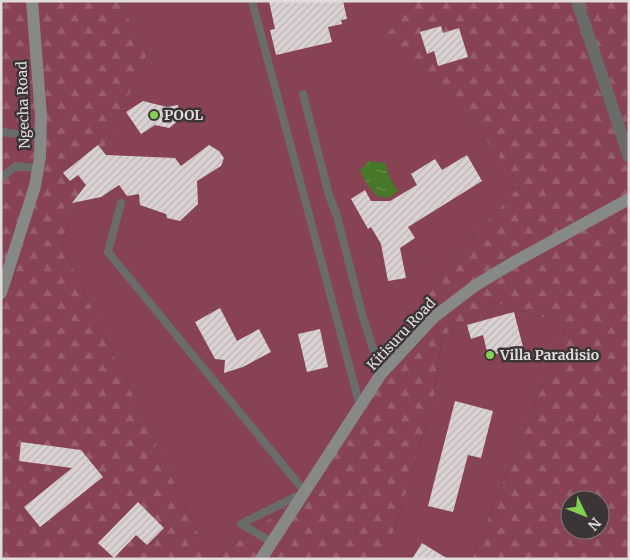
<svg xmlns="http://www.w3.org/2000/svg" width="630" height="560" viewBox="0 0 630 560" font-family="Merriweather,serif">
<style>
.grass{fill:#874354}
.forest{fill:url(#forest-firs);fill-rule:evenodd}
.water{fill:url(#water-ripples)}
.building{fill:url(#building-hatch)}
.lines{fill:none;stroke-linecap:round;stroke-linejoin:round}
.lane{stroke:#6a6c6a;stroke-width:8}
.street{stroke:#6a6c6a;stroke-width:12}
.secondary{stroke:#868985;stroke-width:12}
.poi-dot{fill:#81d050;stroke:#3c3537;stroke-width:2}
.labels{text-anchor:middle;stroke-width:5;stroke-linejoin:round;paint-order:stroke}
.street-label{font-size:14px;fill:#e0dbdc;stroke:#3c3537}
.poi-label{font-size:14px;font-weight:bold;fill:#e0dbdc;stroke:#3c3537;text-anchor:start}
</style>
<defs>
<pattern id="forest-firs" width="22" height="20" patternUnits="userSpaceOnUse" patternTransform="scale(1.25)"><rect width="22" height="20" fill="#874354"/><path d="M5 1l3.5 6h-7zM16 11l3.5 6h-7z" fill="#985e6c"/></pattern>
<pattern id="water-ripples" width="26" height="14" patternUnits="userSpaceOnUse" patternTransform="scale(1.25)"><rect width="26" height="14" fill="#477729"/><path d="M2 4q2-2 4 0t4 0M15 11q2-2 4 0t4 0" fill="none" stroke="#6a9052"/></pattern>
<pattern id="building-hatch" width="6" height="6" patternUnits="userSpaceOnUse" patternTransform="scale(1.25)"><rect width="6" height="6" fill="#dad1d3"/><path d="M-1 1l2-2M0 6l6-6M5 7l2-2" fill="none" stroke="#bcb4b6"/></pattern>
</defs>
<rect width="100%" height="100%" fill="#3c3537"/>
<g class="grass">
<path d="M120 1H417L381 42 467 115 521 185 448 264 305 492 215 559H210L61 243 147 55Z"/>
<path d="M492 302 567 324 472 559H381L397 524 434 396 442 337Z"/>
</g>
<g class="forest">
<path d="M1 1H120L147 55 61 243 210 559H1Z"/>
<path d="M417 1H629V559H472L567 324 492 302 442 337 434 396 397 524 381 559H215L305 492 448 264 521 185 467 115 380 42ZM570 500H600V530H570Z"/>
</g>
<path class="water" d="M369 161 385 163 390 178 398 191 389 198 377 196 367 184 360 170Z"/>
<g class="building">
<path d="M269 1H343L347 19 341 20 342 24 328 27 332 42 276 55 270 30 275 29Z"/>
<path d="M441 26 443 33 459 28 468 57 438 66 434 51 427 54 420 32Z"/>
<path d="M143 101 167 107 178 105 180 119 169 128 155 125 141 134 126 112Z"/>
<path d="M98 145 106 155 175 158 181 166 209 145 219 151 224 158 221 166 197 181 198 204 180 221 167 218 166 214 140 205 139 194 127 196 119 185 101 197 72 203 86 185 78 175 70 181 63 173Z"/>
<path d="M467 155 482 181 408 227 415 238 400 248 406 278 388 281 381 244 371 227 368 229 351 199 365 190 371 201H390L417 185 411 174 435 159 442 170Z"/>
<path d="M220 308 237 341 259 329 271 352 243 367 224 373 225 360 215 359 195 322Z"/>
<path d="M514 312 523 347 488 356 483 335 471 339 467 325Z"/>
<path d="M320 329 328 367 307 372 298 334Z"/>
<path d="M455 401 493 411 481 458 468 455 453 512 428 506Z"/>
<path d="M21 442 81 450 103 477 40 527 24 507 72 468 19 461Z"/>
<path d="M138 502 164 528 147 545 136 535 114 558 98 543Z"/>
<path d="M422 543 448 559H412Z"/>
</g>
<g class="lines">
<g class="lane">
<path d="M252 1 360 406"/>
<path d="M303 94 329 195 337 216 362 314 381 374"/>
<path d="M1 132 42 137"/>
<path d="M1 178 16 166 38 168"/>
<path d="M121 203 108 252 305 492 241 524 272 542"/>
</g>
<path class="street" d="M577 1 629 157"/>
<g class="secondary">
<path d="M1 293 35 186 40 157 41 116 32 1"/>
<path d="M261 559 381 374 434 317 476 285 516 261 629 199"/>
</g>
</g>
<g class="poi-dot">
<circle cx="154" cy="115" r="5"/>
<circle cx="490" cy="355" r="5"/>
</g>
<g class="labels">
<g class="street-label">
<text transform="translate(23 105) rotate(-92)" y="5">Ngecha Road</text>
<text transform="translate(401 334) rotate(-47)" y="5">Kitisuru Road</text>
</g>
<g class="poi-label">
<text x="164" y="120">POOL</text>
<text x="500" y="360">Villa Paradisio</text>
</g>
</g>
<rect width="630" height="560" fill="none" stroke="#e0dbdc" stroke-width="5"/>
<g transform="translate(585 515) rotate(133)"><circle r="24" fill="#3c3537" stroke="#7e7779"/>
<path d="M0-4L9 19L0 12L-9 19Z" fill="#81d050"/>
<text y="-8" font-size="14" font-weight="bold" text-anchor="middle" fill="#e0dbdc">N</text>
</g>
</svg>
